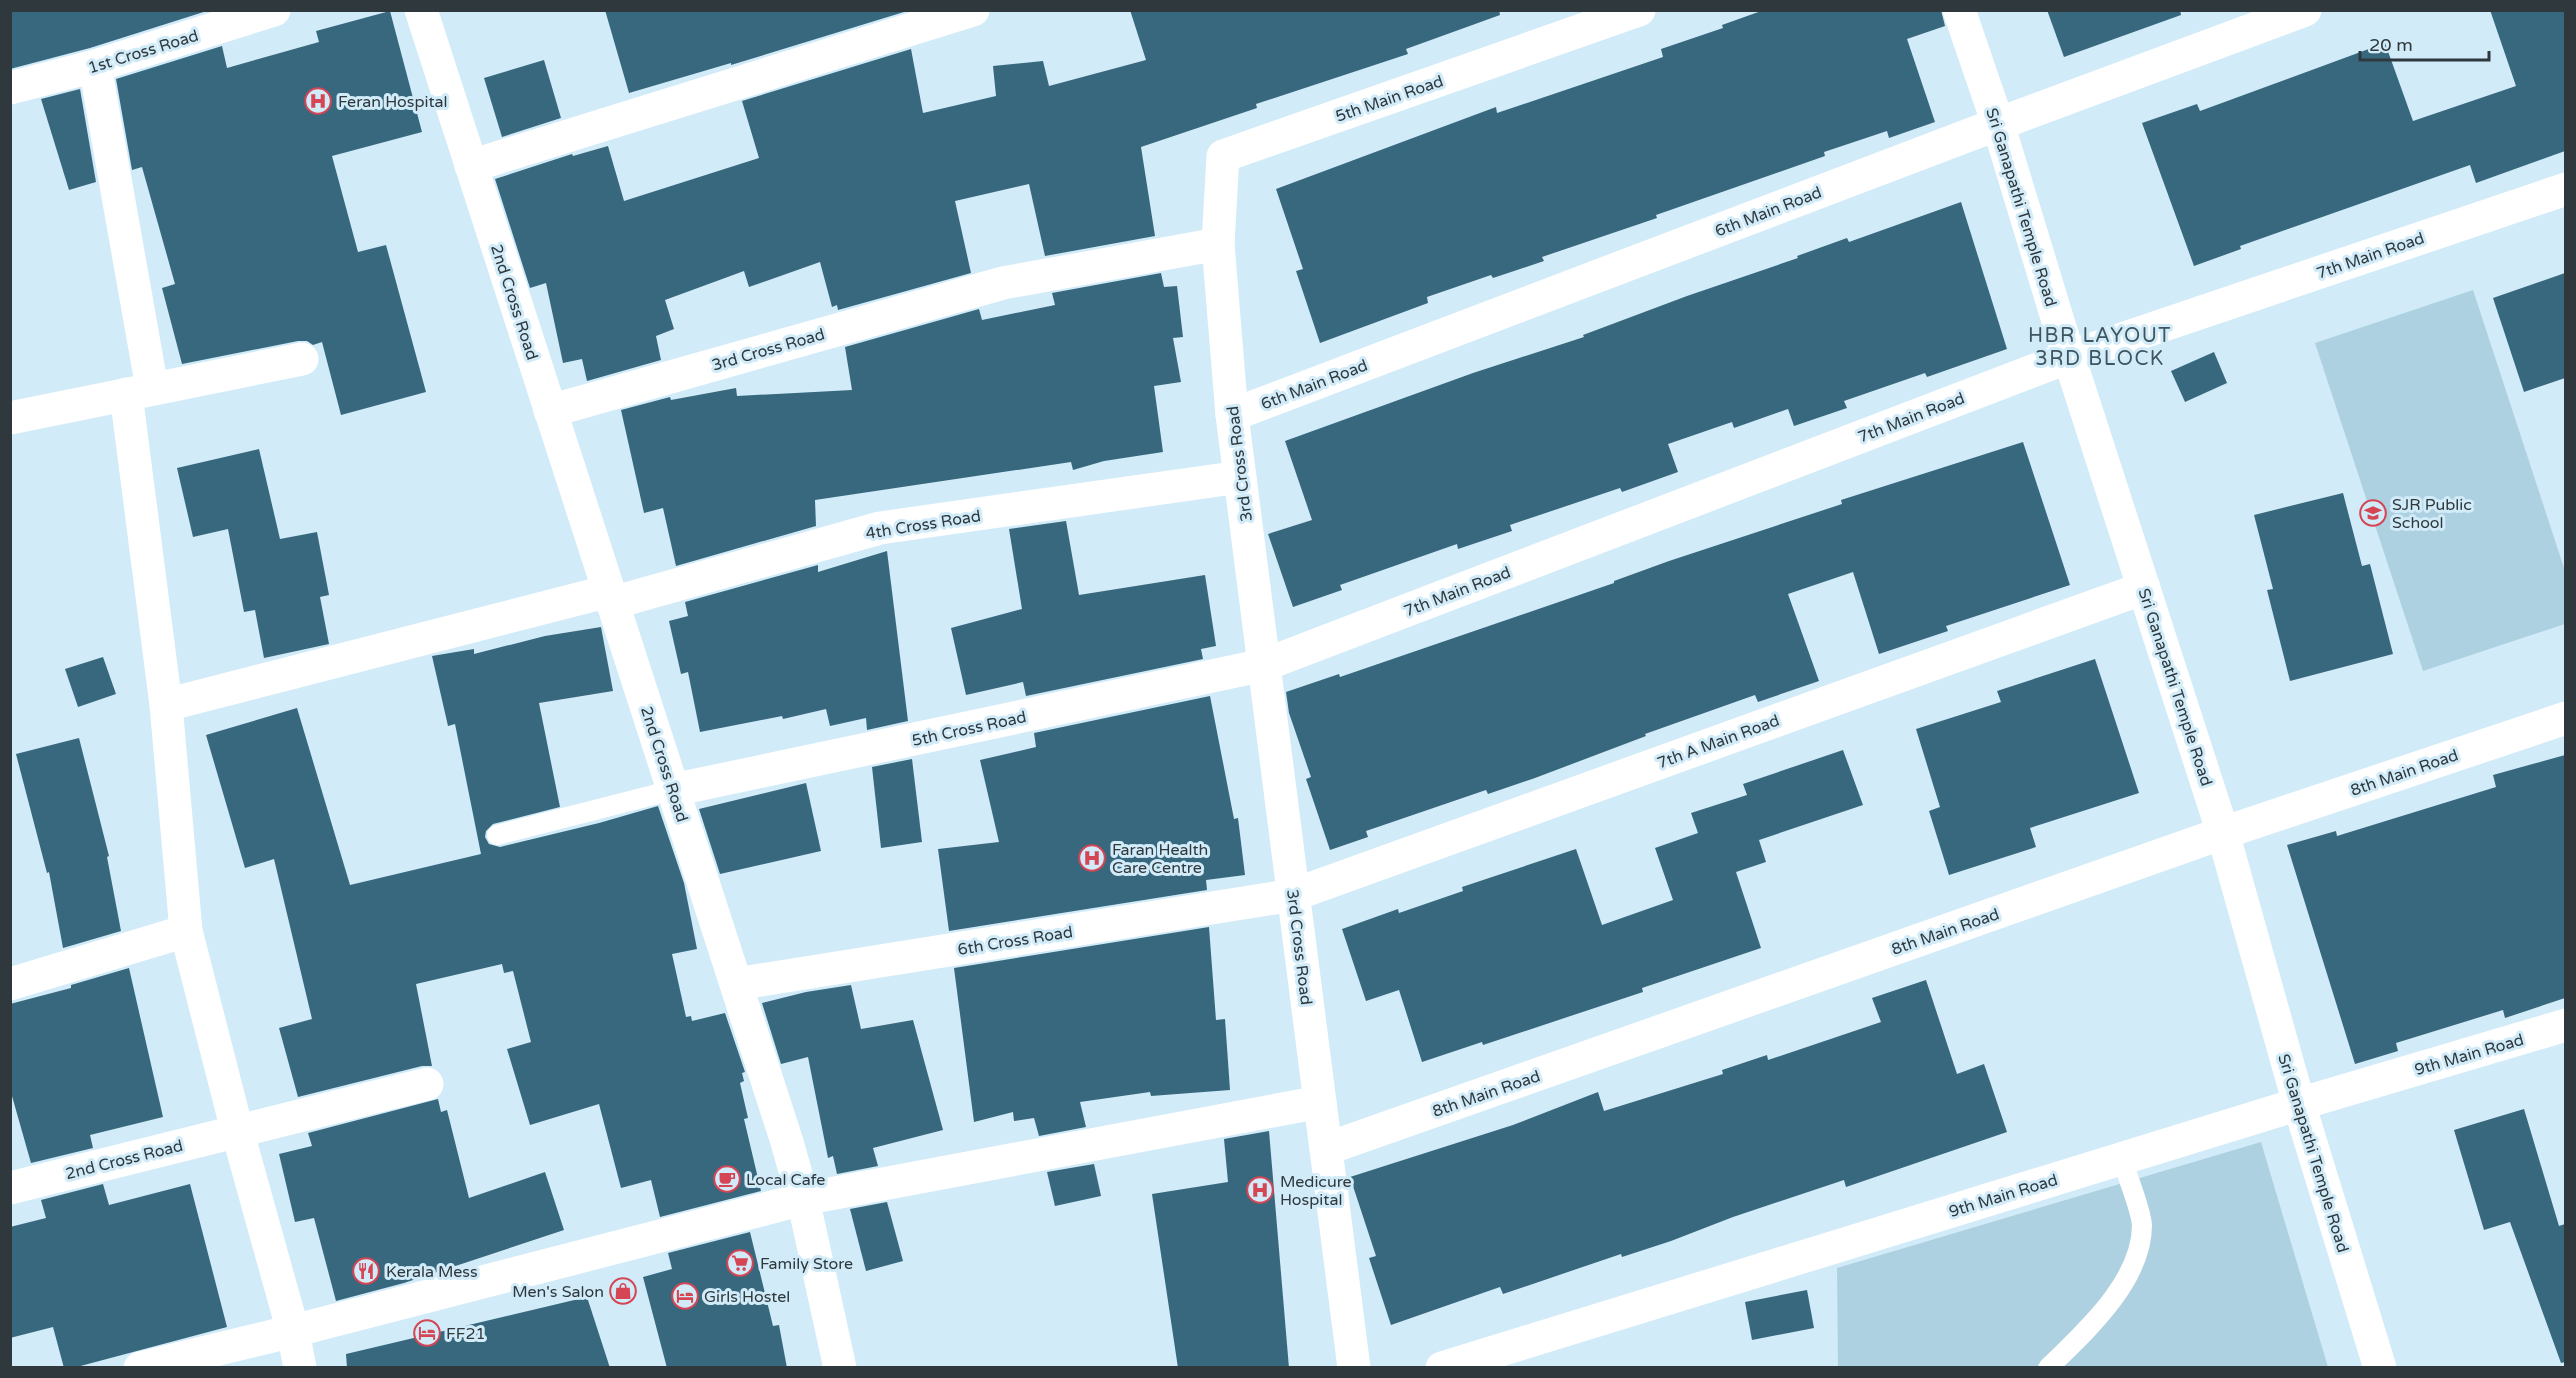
<svg xmlns="http://www.w3.org/2000/svg" width="2576" height="1378" viewBox="0 0 2576 1378" font-family="'Varela Round',sans-serif">
<style>
.green{fill:#aed1e1}
.building{fill:#38687e}
.lines{fill:none;stroke-linecap:round;stroke-linejoin:round}
.service{stroke:#fff;stroke-width:20}
.minor{stroke:#fff;stroke-width:33}
.tertiary{stroke:#fff;stroke-width:33}
.labels{text-anchor:middle;stroke-width:6;stroke-linejoin:round;paint-order:stroke}
.street-label{font-size:16px;fill:#2e383d;stroke:#d1ebf8}
.poi-label{font-size:16px;fill:#2e383d;stroke:#d1ebf8;text-anchor:start}
.quarter-label{font-size:20px;letter-spacing:1.5px;fill:#3e555f;stroke:#d1ebf8}
</style>
<rect width="100%" height="100%" fill="#d1ebf8"/>
<g class="green">
<path d="M2473 290 2565 571V624L2423 671 2315 343Z"/>
<path d="M2261 1142 2328 1367H1838L1837 1268Z"/>
</g>
<g class="building">
<path d="M10 10H210L90 48 10 69Z"/>
<path d="M605 10H904V12L731 65V63L629 93Z"/>
<path d="M1130 10H1499L1500 15 1406 49 1408 54 1256 104 1257 108 1141 147 1155 236 1045 256 1029 184 955 201 971 273 838 310 837 305 832 307 820 262 749 287 744 271 665 300 674 329 656 336 661 360 587 381 582 359 563 363 546 283 530 288 495 179 572 154 573 156 608 146 624 201 759 158 742 101 911 49 923 113 996 96 993 66 1043 61 1049 86 1146 60Z"/>
<path d="M1764 10H1941L1945 26 1907 39 1935 122 1889 138 1887 131 1824 152 1825 156 1656 215 1657 218 1542 257 1544 261 1493 278 1491 275 1427 297 1428 303 1320 343 1296 271 1303 269 1276 189 1496 107 1497 113 1663 57 1661 49 1723 28 1722 25Z"/>
<path d="M2047 10H2180L2181 15 2064 57Z"/>
<path d="M2490 10H2565V151L2476 183 2470 165 2240 246 2241 249 2194 266 2142 123 2197 104 2200 111 2385 43 2413 121 2516 86Z"/>
<path d="M390 11 422 132 332 156 358 252 386 245 426 392 341 415 322 342 313 345 307 341H298L182 364 162 288 175 284 142 167 132 170 116 79 222 46 227 68 319 42 316 31Z"/>
<path d="M544 60 561 118 502 137 484 78Z"/>
<path d="M80 89 96 182 69 190 41 99Z"/>
<path d="M1961 202 2007 349 1927 377 1925 373 1844 401 1847 408 1794 426 1788 409 1734 428 1732 422 1668 444 1678 472 1622 492 1620 488 1510 525 1512 531 1458 549 1457 544 1340 585 1342 590 1293 607 1268 534 1312 520 1285 441 1473 373 1584 337 1583 335 1687 296 1798 258 1797 256 1847 238 1849 242Z"/>
<path d="M1161 273 1164 287 1177 286 1183 337 1173 338 1181 382 1154 386 1163 452 1104 461 1073 470 1071 462 815 500 816 526 676 566 663 508 644 513 621 410 670 397 671 400 736 388 737 396 852 390 845 347 979 309 982 320 1055 305 1052 293Z"/>
<path d="M2565 273V378L2524 392 2493 298Z"/>
<path d="M2214 352 2227 383 2185 402 2171 371Z"/>
<path d="M2023 442 2070 585 1946 626 1948 631 1879 654 1853 572 1788 594 1819 681 1758 702 1755 695 1645 734 1646 736 1535 778 1488 794 1486 790 1366 831 1368 837 1330 850 1306 779 1311 777 1289 713 1286 692 1339 674 1340 677 1614 583V581L1669 561 1842 504 1841 500Z"/>
<path d="M259 449 280 539 317 532 329 595 320 597 329 644 264 658 255 610 244 612 228 529 193 537 177 468Z"/>
<path d="M2343 493 2362 566 2370 564 2393 654 2290 681 2267 590 2273 589 2254 515Z"/>
<path d="M1066 521 1079 595 1205 575 1216 646 1201 649 1203 659 1026 696 1023 682 966 695 951 628 1022 609 1009 529Z"/>
<path d="M887 551 908 721 867 730 866 718 830 726 826 709 783 719 782 716 700 732 688 672 681 674 669 621 688 616 685 602 818 565V572Z"/>
<path d="M601 627 613 691 539 703 560 807 493 824 486 831 485 837 489 844 500 847 599 823 658 806 684 883 697 949 672 954 686 1017 691 1016 692 1021 725 1013 745 1072 742 1073 744 1081 740 1083 748 1118 744 1119 761 1191 660 1217 651 1180 621 1188 599 1104 530 1125 507 1049 531 1042 513 971 504 973 502 964 416 984 432 1066H422L298 1097 279 1028 312 1019 274 859 245 868 206 735 297 708 350 885 481 854 455 724 448 726 432 656 474 649V654L545 636Z"/>
<path d="M103 657 116 694 78 707 65 669Z"/>
<path d="M2095 659 2139 793 2030 828 2036 847 1949 875 1929 811 1940 807 1916 729 2001 702 1997 691Z"/>
<path d="M1210 696 1234 819 1238 818 1245 875 1206 880 1207 890 949 931 938 849 999 842 980 760 1036 747 1034 733Z"/>
<path d="M79 738 109 856 107 857 121 931 63 948 49 872 47 873 16 754Z"/>
<path d="M1843 750 1863 805 1759 840 1766 862 1736 872 1761 948 1642 988 1643 992 1483 1045 1482 1042 1422 1062 1399 990 1366 1001 1342 929 1398 909 1399 913 1463 891 1462 887 1576 849 1602 925 1673 900 1655 848 1698 833 1691 813 1747 795 1743 784Z"/>
<path d="M2565 755V998L2505 1018 2503 1010 2396 1043 2398 1051 2355 1064 2287 845 2336 831 2337 836 2496 787 2493 775Z"/>
<path d="M912 759 922 842 881 848 872 767Z"/>
<path d="M806 783 821 851 720 874 699 809Z"/>
<path d="M1209 927 1216 1020 1225 1019 1230 1090 1151 1096 1150 1092 1080 1102 1086 1127 1039 1136 1034 1118 1014 1121 1013 1112 974 1122 954 968Z"/>
<path d="M129 968 163 1117 90 1135 93 1148 31 1163 10 1089V1004L71 988V985Z"/>
<path d="M1926 980 1957 1074 1984 1064 2007 1132 1846 1187 1844 1180 1733 1217 1671 1241 1622 1257 1621 1254 1503 1294 1500 1287 1391 1325 1369 1258 1376 1256 1350 1177 1513 1125 1598 1092 1604 1111 1723 1074 1722 1070 1767 1055 1768 1060 1881 1022 1872 998Z"/>
<path d="M851 985 861 1029 913 1020 943 1130 873 1148 878 1166 837 1174 833 1156 828 1158 808 1057 781 1064 762 1003 806 992Z"/>
<path d="M438 1099 441 1112 447 1110 469 1198 545 1172 564 1230 404 1283 336 1301 314 1218 295 1222 279 1154 312 1146 308 1133Z"/>
<path d="M2524 1109 2559 1226 2565 1224V1362L2561 1363 2510 1222 2484 1230 2454 1130Z"/>
<path d="M1269 1131 1289 1368H1178L1152 1194 1228 1182 1224 1139Z"/>
<path d="M1094 1164 1101 1196 1055 1206 1047 1172Z"/>
<path d="M103 1184 109 1205 190 1184 227 1327 73 1368H64L53 1327 10 1338V1227L46 1218 41 1200Z"/>
<path d="M887 1202 903 1261 866 1271 850 1209Z"/>
<path d="M750 1232 773 1326 779 1325 787 1368H667L643 1277 672 1269 668 1253Z"/>
<path d="M1807 1290 1814 1328 1752 1340 1745 1302Z"/>
<path d="M587 1297 610 1368H347L346 1354Z"/>
</g>
<g class="lines">
<g class="service">
<path d="M497 835 673 790"/>
<path d="M2048 1368C2086 1331 2142 1281 2142 1225 2141 1209 2127 1176 2122 1159"/>
</g>
<g class="minor">
<path d="M421 10 787 1142 803 1199 840 1368"/>
<path d="M95 66 152 388"/>
<path d="M10 88 95 66 274 10"/>
<path d="M471 166 973 10"/>
<path d="M126 394 166 705 186 931 237 1130 293 1331 300 1368"/>
<path d="M550 411 1003 283 1218 244"/>
<path d="M1232 415 1998 124 2305 10"/>
<path d="M10 418 302 359"/>
<path d="M612 603 880 528 1240 477"/>
<path d="M166 705 609 591"/>
<path d="M673 790 1264 665 2069 357 2566 189"/>
<path d="M10 984 186 931"/>
<path d="M736 984 1293 895 2144 588"/>
<path d="M1326 1149 2223 833 2566 718"/>
<path d="M10 1188 427 1084"/>
<path d="M140 1368 293 1331 803 1199 1320 1102"/>
<path d="M1354 1368 1232 415 1218 244 1223 156 1639 10"/>
<path d="M1442 1368 2299 1104 2566 1025"/>
</g>
<path class="tertiary" d="M1959 10 1998 124 2069 357 2223 833 2299 1104 2380 1368"/>
</g>
<defs>
<g id="hospital-ring" transform="scale(1.35)"><circle r="9.5" fill="#d1ebf8" stroke="#d54554" stroke-width="1.5"/><path d="M-5-5h3v3.5h4V-5h3V5h-3V1.5h-4V5h-3Z" fill="#d54554"/></g>
<g id="school-ring" transform="scale(1.35)"><circle r="9.5" fill="#d1ebf8" stroke="#d54554" stroke-width="1.5"/><path d="M0-5L7-2L0 1L-7-2ZM-4 1L0 2.5L4 1V4Q0 6-4 4Z" fill="#d54554"/></g>
<g id="cafe-ring" transform="scale(1.35)"><circle r="9.5" fill="#d1ebf8" stroke="#d54554" stroke-width="1.5"/><path d="M-5.5-4.5H6V0H3Q3 3.5 0 3.5H-2.5Q-5.5 3.5-5.5 0ZM3-3.2v2h1.7v-2ZM-6 4.5H4V6H-6Z" fill="#d54554"/></g>
<g id="supermarket-ring" transform="scale(1.35)"><circle r="9.5" fill="#d1ebf8" stroke="#d54554" stroke-width="1.5"/><path d="M-6-5.5h2.5l.6 2H6L4.5 2H-2.5L-4.4-4H-6ZM-1.5 3.2a1.3 1.3 0 1 0 .1 0ZM3 3.2a1.3 1.3 0 1 0 .1 0Z" fill="#d54554"/></g>
<g id="restaurant-ring" transform="scale(1.35)"><circle r="9.5" fill="#d1ebf8" stroke="#d54554" stroke-width="1.5"/><path d="M-5-6h1v4h1v-4h1v4h1v-4h1v5L-1.5 .5V6h-2V.5L-5-1ZM5-6V6H3V1.5H1.5Q1.5-4 5-6Z" fill="#d54554"/></g>
<g id="shop-ring" transform="scale(1.35)"><circle r="9.5" fill="#d1ebf8" stroke="#d54554" stroke-width="1.5"/><path d="M-5-2.5h2.3a2.7 3.5 0 0 1 5.4 0H5L5.5 6h-11ZM-1.5-2.5h3a1.5 2.3 0 0 0-3 0Z" fill="#d54554"/></g>
<g id="hotel-ring" transform="scale(1.35)"><circle r="9.5" fill="#d1ebf8" stroke="#d54554" stroke-width="1.5"/><path d="M-6-4.5h1.5V1H6V5H4.5V3h-9V5H-6ZM-4 0a1.8 1.8 0 1 1 3.6 0ZM.5 0V-2.5h3Q6-2.5 6 0Z" fill="#d54554"/></g>
</defs>
<g fill-rule="evenodd">
<use href="#hospital-ring" x="318" y="101"/>
<use href="#school-ring" x="2373" y="513"/>
<use href="#hospital-ring" x="1092" y="858"/>
<use href="#cafe-ring" x="727" y="1179"/>
<use href="#hospital-ring" x="1260" y="1190"/>
<use href="#supermarket-ring" x="740" y="1263"/>
<use href="#restaurant-ring" x="366" y="1271"/>
<use href="#shop-ring" x="623" y="1291"/>
<use href="#hotel-ring" x="685" y="1296"/>
<use href="#hotel-ring" x="427" y="1333"/>
</g>
<g class="labels">
<g class="street-label">
<text transform="translate(143 51) rotate(-17)" y="6">1st Cross Road</text>
<text transform="translate(1389 98) rotate(-19)" y="6">5th Main Road</text>
<text transform="translate(2022 207) rotate(73)" y="6">Sri Ganapathi Temple Road</text>
<text transform="translate(1768 211) rotate(-21)" y="6">6th Main Road</text>
<text transform="translate(2370 255) rotate(-19)" y="6">7th Main Road</text>
<text transform="translate(515 302) rotate(72)" y="6">2nd Cross Road</text>
<text transform="translate(768 349) rotate(-16)" y="6">3rd Cross Road</text>
<text transform="translate(1314 384) rotate(-21)" y="6">6th Main Road</text>
<text transform="translate(1911 417) rotate(-21)" y="6">7th Main Road</text>
<text transform="translate(1239 464) rotate(-97)" y="6">3rd Cross Road</text>
<text transform="translate(923 524) rotate(-9)" y="6">4th Cross Road</text>
<text transform="translate(1457 591) rotate(-21)" y="6">7th Main Road</text>
<text transform="translate(2176 687) rotate(72)" y="6">Sri Ganapathi Temple Road</text>
<text transform="translate(969 728) rotate(-12)" y="6">5th Cross Road</text>
<text transform="translate(1718 741) rotate(-20)" y="6">7th A Main Road</text>
<text transform="translate(665 764) rotate(72)" y="6">2nd Cross Road</text>
<text transform="translate(2404 772) rotate(-19)" y="6">8th Main Road</text>
<text transform="translate(1945 931) rotate(-19)" y="6">8th Main Road</text>
<text transform="translate(1015 940) rotate(-9)" y="6">6th Cross Road</text>
<text transform="translate(1300 947) rotate(83)" y="6">3rd Cross Road</text>
<text transform="translate(2469 1054) rotate(-16)" y="6">9th Main Road</text>
<text transform="translate(1486 1093) rotate(-19)" y="6">8th Main Road</text>
<text transform="translate(2314 1153) rotate(73)" y="6">Sri Ganapathi Temple Road</text>
<text transform="translate(124 1159) rotate(-14)" y="6">2nd Cross Road</text>
<text transform="translate(2003 1195) rotate(-17)" y="6">9th Main Road</text>
</g>
<g class="poi-label">
<text x="338" y="107">Feran Hospital</text>
<text x="2392" y="510">SJR Public<tspan x="2392" dy="18">School</tspan></text>
<text x="1112" y="855">Faran Health<tspan x="1112" dy="18">Care Centre</tspan></text>
<text x="746" y="1185">Local Cafe</text>
<text x="1280" y="1187">Medicure<tspan x="1280" dy="18">Hospital</tspan></text>
<text x="760" y="1269">Family Store</text>
<text x="386" y="1277">Kerala Mess</text>
<text x="604" y="1297" text-anchor="end">Men's Salon</text>
<text x="704" y="1302">Girls Hostel</text>
<text x="446" y="1339">FF21</text>
</g>
<g class="quarter-label">
<text x="2100" y="342">HBR LAYOUT<tspan x="2100" dy="23">3RD BLOCK</tspan></text>
</g>
</g>
<rect width="2576" height="1378" fill="none" stroke="#2e383d" stroke-width="24"/>
<path d="M2360 51v9h129v-9" fill="none" stroke="#2e383d" stroke-width="3"/>
<text x="2369" y="51" font-size="18" fill="#2e383d" stroke="#d1ebf8" stroke-width="4.5" paint-order="stroke">20 m</text>
</svg>
